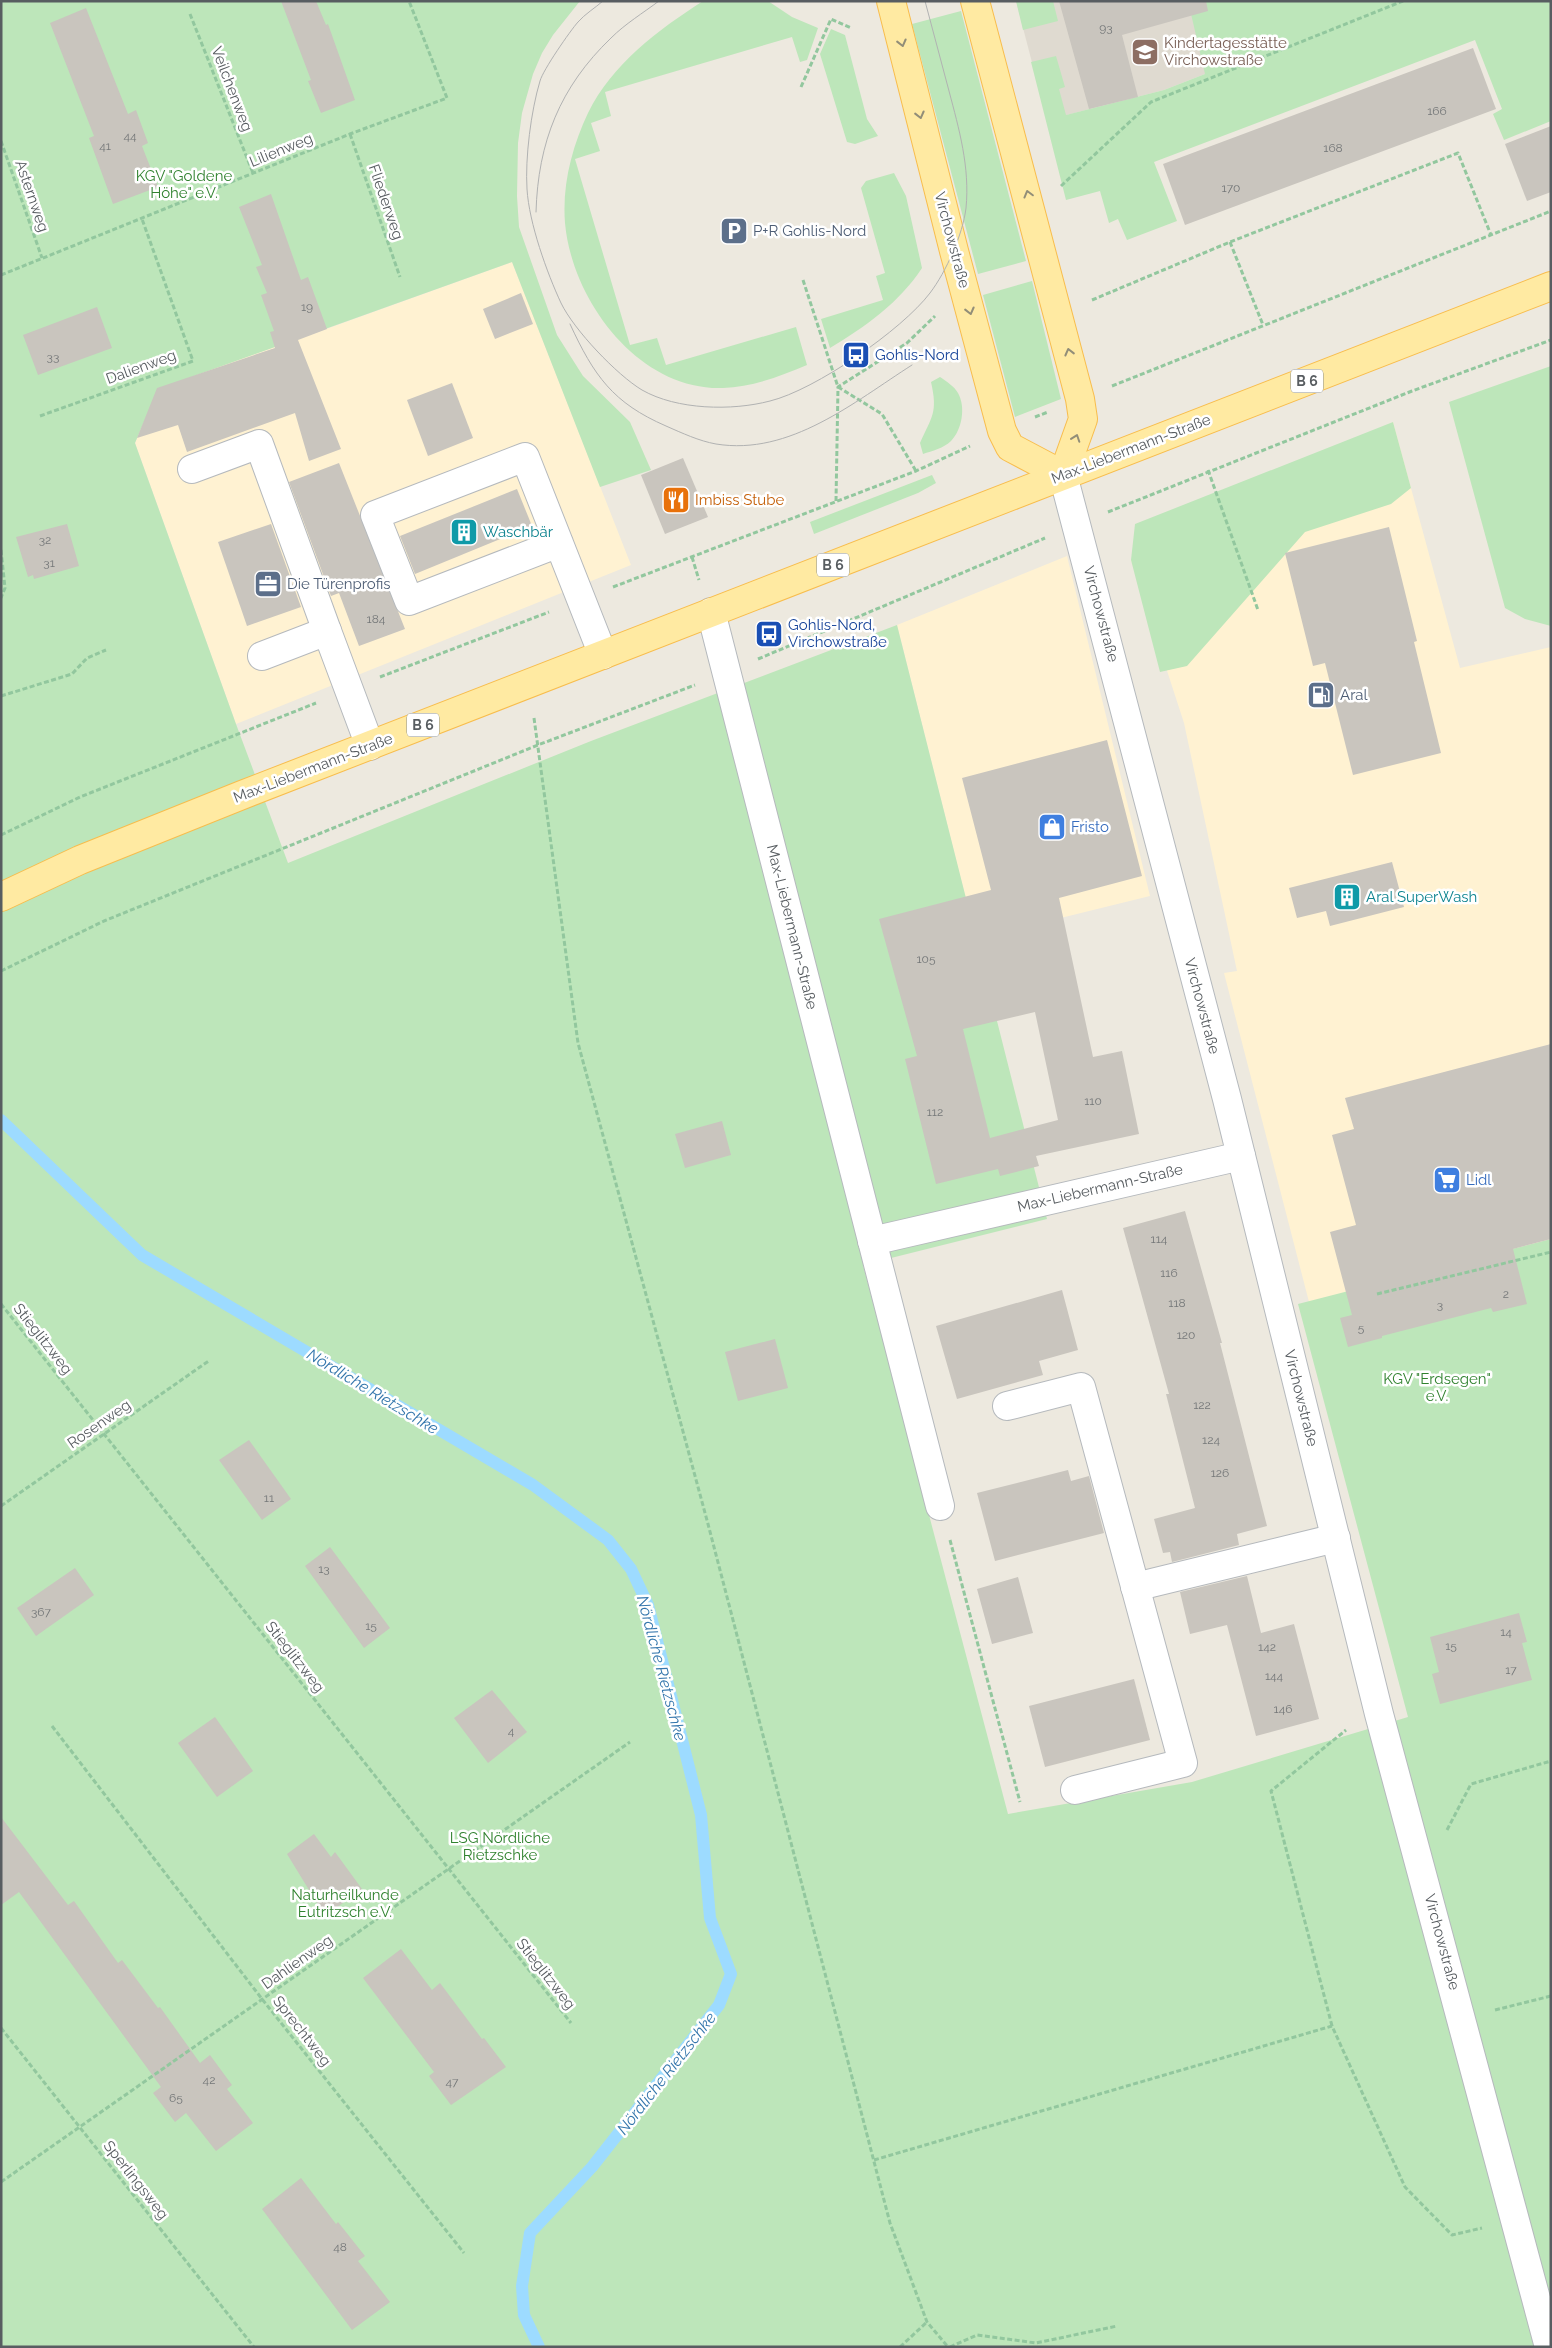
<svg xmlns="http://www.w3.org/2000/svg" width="1552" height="2348" viewBox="0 0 1552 2348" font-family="Raleway,sans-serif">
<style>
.commercial{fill:#fff2d2}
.education{fill:#dfdad0}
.green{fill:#bde6ba}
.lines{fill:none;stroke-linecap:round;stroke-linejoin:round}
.stream{stroke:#9ddbff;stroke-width:12}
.building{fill:#c9c5be;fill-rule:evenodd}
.minor-casing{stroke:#b5b9bd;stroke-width:30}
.major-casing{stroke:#f8bd4d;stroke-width:30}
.path{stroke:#92c79e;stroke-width:3;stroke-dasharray:5 2.5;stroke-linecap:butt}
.minor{stroke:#fff;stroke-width:28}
.major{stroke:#ffeaa2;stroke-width:28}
.tram{stroke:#b1b2b2;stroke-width:1}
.oneway{stroke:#928e78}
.labels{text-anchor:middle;stroke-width:5;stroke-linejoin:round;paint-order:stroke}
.number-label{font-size:12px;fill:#747778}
.shield{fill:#fff;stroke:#8a8e90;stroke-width:1}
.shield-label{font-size:14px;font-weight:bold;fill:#585d61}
.education-label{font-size:15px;fill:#785e54;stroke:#fff;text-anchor:start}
.street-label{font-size:15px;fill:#585d61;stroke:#fff}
.park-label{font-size:15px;fill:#30822f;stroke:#fff}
.service-label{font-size:15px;fill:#4e5e75;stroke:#fff;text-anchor:start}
.transit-label{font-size:15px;fill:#164399;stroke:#fff;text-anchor:start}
.food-label{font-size:15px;fill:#c56008;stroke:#fff;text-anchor:start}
.culture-label{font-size:15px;fill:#0d838f;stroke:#fff;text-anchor:start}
.shop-label{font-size:15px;fill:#366cbe;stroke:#fff;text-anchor:start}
.water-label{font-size:16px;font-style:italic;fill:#3476ac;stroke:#fff}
</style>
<rect width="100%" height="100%" fill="#ede9df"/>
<g class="commercial">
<path d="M512 262 631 565 236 724 135 443 157 388 304 337Z"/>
<path d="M1393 422 1460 668 1551 647V1239L1309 1302 1224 973 1237 971 1184 723 1131 560Z"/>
<path d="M1067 556 1150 896 976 939 897 625Z"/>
</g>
<path class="education" d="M1016 1H1391L1164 90 1047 120Z"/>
<g class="green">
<path d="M1 1H580L553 35 542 53 533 74 522 113 518 143 517 196 519 227 557 335 583 376 630 422 651 470 600 487 512 262 158 389 135 443 236 724 288 863 591 741 897 625 1047 1219 863 1265 1008 1814 1192 1782 1408 1717 1298 1304 1551 1239V2347H1Z"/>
<path d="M703 1H768L792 17 818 28 807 60 800 62 792 37 605 92 611 116 591 123 600 151 575 159 630 345 657 338 666 365 796 327 807 365C781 376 752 387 723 388 639 391 572 301 565 223 562 185 572 147 588 113 612 64 658 30 703 1Z"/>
<path d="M1016 1H1053L1058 21 1023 30Z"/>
<path d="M1188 1H1551V121L1504 140 1493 114 1502 109 1475 40 1154 162 1177 221 1127 240 1118 219 1109 223 1100 191 1066 200 1031 62 1056 56 1065 87 1059 89 1066 115 1164 90 1205 74Z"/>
<path d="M961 11 1026 261 978 274 912 24Z"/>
<path d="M831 29 845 35 867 119 878 136 855 144 847 142 820 54Z"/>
<path d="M894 173 906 196 922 268C899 303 865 327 830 348L821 319 883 300 876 276 885 273 861 188 866 181Z"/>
<path d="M1032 281 1061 399 1015 417 983 295Z"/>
<path d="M1551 366V626L1525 619 1505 608 1449 402Z"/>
<path d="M940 377C946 381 954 386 958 393 966 407 962 430 951 441 944 448 932 451 923 454L920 443C932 416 938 413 931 382Z"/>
<path d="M1393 422 1411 488 1391 504 1305 532 1187 666 1160 672 1131 560 1135 524Z"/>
<path d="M932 475 936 483 918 493 814 534 810 522Z"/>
</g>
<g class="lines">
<path class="stream" d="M1 1120 142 1255 533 1485 608 1540 631 1569 648 1605 701 1815 710 1918 731 1974 719 2005 592 2167 530 2233 522 2286 524 2315 539 2347"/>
</g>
<g class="building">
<path d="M281 1H316L326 25 328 24 355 100 321 113 308 81 311 80Z"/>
<path d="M1059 1H1206L1208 11 1122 35 1138 97 1089 109Z"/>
<path d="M86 8 128 114 136 110 148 143 142 146 158 187 113 204 89 138 94 136 50 23Z"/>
<path d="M1473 48 1496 109 1185 225 1163 164Z"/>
<path d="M1551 126V192L1527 201 1505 144Z"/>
<path d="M271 194 301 280 308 277 327 329 298 340 341 449 309 461 295 413 187 452 178 425 137 438 157 388 275 348 270 332 274 331 261 295 267 293 256 267 262 265 239 207Z"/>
<path d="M521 293 533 324 495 339 483 309Z"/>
<path d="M97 307 112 348 38 375 23 335Z"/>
<path d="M452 383 473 438 428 456 407 400Z"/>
<path d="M683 458 708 517 665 534 641 475Z"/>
<path d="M339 463 405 629 359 646 339 593 331 596 289 482Z"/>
<path d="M517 489 532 526 415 574 400 536Z"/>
<path d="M67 524 79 566 34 579 33 575 28 577 16 537Z"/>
<path d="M271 524 301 607 247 626 218 542Z"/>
<path d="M1389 527 1417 641 1414 642 1441 753 1353 775 1325 663 1313 666 1285 553Z"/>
<path d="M1107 740 1142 876 1059 898 1093 1057 1122 1051 1139 1134 1036 1156 1039 1166 1000 1176 998 1169 936 1184 905 1059 917 1056 879 919 991 890 962 778ZM1035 1012 1058 1120 990 1138 963 1029Z"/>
<path d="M1392 862 1404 907 1330 926 1326 911 1297 918 1289 888Z"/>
<path d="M1551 1044V1239L1513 1249 1527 1304 1493 1312 1491 1308 1382 1336V1338L1348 1347 1340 1318 1352 1315 1330 1232 1356 1225 1332 1135 1354 1129 1345 1098Z"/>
<path d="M722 1121 731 1155 685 1168 675 1134Z"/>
<path d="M1185 1211 1222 1343H1220L1267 1526 1237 1534 1239 1545 1172 1562 1170 1552 1163 1553 1154 1519 1195 1508 1166 1394H1169L1123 1228Z"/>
<path d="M1062 1290 1078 1350 1039 1361 1043 1375 957 1399 936 1326Z"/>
<path d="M775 1339 788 1388 738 1401 725 1352Z"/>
<path d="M249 1440 291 1499 262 1520 219 1460Z"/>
<path d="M1068 1470 1071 1481 1089 1476 1104 1533 995 1561 977 1493Z"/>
<path d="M330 1547 390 1628 364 1648 305 1566Z"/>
<path d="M75 1568 94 1595 36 1636 17 1608Z"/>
<path d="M1247 1576 1261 1633 1294 1624 1319 1719 1256 1736 1227 1625 1190 1634 1180 1592Z"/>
<path d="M1018 1577 1033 1633 992 1644 977 1589Z"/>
<path d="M1519 1613 1527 1642 1522 1643 1532 1680 1440 1704 1432 1674 1439 1672 1430 1637Z"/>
<path d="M1134 1679 1150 1740 1045 1767 1029 1706Z"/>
<path d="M492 1690 527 1732 488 1763 454 1718Z"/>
<path d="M215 1717 253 1771 217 1797 178 1743Z"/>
<path d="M1 1817 68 1905 74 1901 118 1963 122 1960 158 2008 160 2007 200 2063 210 2055 232 2085 227 2089 253 2123 216 2151 186 2113 175 2122 153 2093 161 2087 19 1892 1 1905Z"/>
<path d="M314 1834 331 1857 335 1852 362 1889 325 1916 287 1854Z"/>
<path d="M401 1949 432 1990 440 1983 482 2039 484 2038 506 2067 451 2105 429 2076 434 2072 363 1978Z"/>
<path d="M301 2178 336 2224 338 2222 365 2256 358 2261 390 2302 352 2330 262 2209Z"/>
</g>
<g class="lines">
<g class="minor-casing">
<g id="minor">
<path d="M192 469 259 444 327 631"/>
<path d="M1063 475 1227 1099 1379 1714 1549 2347"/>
<path d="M559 543 409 601 375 515 525 457 603 655"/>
<path d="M711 612 940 1506"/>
<path d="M262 656 327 631 370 746"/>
<path d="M872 1241 1241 1156"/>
<path d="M1007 1406 1081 1387 1183 1763 1075 1790"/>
<path d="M1135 1587 1336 1538"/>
</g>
</g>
<g class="major-casing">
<g id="major">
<path d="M891 1 954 251 1002 431 1010 447 1063 475"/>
<path d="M975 1 1080 399 1083 419 1063 475"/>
<path d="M1 897 80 860 242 795 1551 286"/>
</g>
</g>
<g class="path">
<path d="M190 14 253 173"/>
<path d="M801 87 831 19 851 28"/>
<path d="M350 134 400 277"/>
<path d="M1 141 42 258"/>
<path d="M1061 186 1151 102 1403 1"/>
<path d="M1230 242 1263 325"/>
<path d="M1 275 350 134 447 98 409 1"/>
<path d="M803 280 838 387 882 414 916 471"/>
<path d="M1092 300 1230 242 1458 153 1491 235"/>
<path d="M1112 386 1551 211"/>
<path d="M40 416 193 361 142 219"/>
<path d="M1035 417 1048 412"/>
<path d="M1208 470 1258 610"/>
<path d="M836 501 838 387 907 343 935 316"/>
<path d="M1108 512 1412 391 1551 340"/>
<path d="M1 550 5 588 1 598"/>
<path d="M692 557 699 580"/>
<path d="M613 587 916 471 970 446"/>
<path d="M758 659 1045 538"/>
<path d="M380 677 549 612"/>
<path d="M1 696 72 674 87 658 106 650"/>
<path d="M534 718 578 1043 708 1524 890 2223 927 2322 948 2347"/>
<path d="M1 835 80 797 316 703"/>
<path d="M1 971 104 921 538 745 695 685"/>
<path d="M1377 1294 1551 1252"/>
<path d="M1 1304 571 2023"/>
<path d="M1 1506 210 1360"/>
<path d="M950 1540 1020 1802"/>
<path d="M52 1726 262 1999 464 2253"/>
<path d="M1447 1830 1471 1784 1551 1761"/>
<path d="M1495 2010 1551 1996"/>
<path d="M1332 2026 1271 1791 1346 1730"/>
<path d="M1 2028 254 2347"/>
<path d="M874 2160 1332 2026 1405 2187 1452 2235 1482 2228"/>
<path d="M1 2182 630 1742"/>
<path d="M900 2347 927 2322"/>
<path d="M950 2347 977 2335 1036 2343 1117 2326"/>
</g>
<use href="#minor" class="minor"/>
<use href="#major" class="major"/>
<g class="tram">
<path d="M603 1C595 8 585 14 578 22 570 31 543 70 540 81 531 111 525 158 527 189 529 223 547 273 561 303 574 330 617 375 642 390 677 410 732 411 770 401 815 390 902 330 930 293 946 272 963 234 966 208 970 167 959 129 949 91 941 61 933 31 925 1"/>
<path d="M536 212C538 142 560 87 611 38 625 24 643 13 659 1"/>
<path d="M570 324C594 376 613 403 666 426 682 433 699 441 716 444 790 456 854 402 912 365"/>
</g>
</g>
<defs><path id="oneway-chevron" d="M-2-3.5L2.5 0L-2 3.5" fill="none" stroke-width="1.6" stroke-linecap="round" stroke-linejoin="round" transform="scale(1.25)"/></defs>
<g class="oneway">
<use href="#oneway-chevron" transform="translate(902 43) rotate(76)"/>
<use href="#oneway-chevron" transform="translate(920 115) rotate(76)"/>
<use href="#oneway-chevron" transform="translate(1028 194) rotate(-105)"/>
<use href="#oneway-chevron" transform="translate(970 311) rotate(76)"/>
<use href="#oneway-chevron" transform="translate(1069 352) rotate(-104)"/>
<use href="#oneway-chevron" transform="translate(1076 438) rotate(-71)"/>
</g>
<defs>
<g id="school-square" transform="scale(1.4375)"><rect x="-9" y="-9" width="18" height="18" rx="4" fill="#8d6e63" stroke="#fff"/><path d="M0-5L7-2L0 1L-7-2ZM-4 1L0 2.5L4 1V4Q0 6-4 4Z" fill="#fff"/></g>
<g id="parking-square" transform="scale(1.4375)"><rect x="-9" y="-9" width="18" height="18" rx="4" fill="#5c6f8a" stroke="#fff"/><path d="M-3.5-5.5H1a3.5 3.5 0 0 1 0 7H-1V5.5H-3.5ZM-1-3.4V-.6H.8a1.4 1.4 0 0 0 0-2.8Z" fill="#fff"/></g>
<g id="bus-square" transform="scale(1.4375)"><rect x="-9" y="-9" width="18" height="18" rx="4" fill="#1a4fb4" stroke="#fff"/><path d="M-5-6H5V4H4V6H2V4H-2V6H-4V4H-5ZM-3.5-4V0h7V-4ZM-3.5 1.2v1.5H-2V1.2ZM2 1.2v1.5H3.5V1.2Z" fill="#fff"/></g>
<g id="restaurant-square" transform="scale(1.4375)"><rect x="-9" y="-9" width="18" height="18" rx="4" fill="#e8710a" stroke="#fff"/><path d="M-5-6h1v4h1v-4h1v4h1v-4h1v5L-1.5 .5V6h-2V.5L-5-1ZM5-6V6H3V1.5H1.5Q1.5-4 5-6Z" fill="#fff"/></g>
<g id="building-square" transform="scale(1.4375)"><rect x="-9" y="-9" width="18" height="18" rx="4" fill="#0f9aa8" stroke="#fff"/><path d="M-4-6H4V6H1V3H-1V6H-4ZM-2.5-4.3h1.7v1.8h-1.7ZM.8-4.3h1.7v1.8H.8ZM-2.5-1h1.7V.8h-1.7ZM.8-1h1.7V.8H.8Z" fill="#fff"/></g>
<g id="office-square" transform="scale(1.4375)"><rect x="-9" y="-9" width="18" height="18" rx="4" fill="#5c6f8a" stroke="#fff"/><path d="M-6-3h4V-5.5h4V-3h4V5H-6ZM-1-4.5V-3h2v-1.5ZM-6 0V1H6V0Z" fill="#fff"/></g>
<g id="fuel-square" transform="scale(1.4375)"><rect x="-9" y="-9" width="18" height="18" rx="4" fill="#5c6f8a" stroke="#fff"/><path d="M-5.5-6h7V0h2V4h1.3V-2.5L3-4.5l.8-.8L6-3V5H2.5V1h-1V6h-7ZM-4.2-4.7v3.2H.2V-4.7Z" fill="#fff"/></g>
<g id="shop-square" transform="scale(1.4375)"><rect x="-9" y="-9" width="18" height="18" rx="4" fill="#3f7fe0" stroke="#fff"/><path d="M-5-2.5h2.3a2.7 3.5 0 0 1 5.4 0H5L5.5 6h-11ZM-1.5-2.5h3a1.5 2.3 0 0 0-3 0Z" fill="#fff"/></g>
<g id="supermarket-square" transform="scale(1.4375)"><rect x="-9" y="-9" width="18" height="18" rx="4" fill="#3f7fe0" stroke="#fff"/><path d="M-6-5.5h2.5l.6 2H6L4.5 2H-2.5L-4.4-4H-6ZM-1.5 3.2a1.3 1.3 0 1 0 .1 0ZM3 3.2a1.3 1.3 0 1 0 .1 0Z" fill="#fff"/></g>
</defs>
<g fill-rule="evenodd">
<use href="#school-square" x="1145" y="52"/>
<use href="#parking-square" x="734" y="231"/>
<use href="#bus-square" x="856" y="355"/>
<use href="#restaurant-square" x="676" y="500"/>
<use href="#building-square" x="464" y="532"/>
<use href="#office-square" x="268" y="584"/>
<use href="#bus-square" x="769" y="634"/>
<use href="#fuel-square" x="1321" y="695"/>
<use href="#shop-square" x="1052" y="827"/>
<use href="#building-square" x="1347" y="897"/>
<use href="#supermarket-square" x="1447" y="1180"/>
</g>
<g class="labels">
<g class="number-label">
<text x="1106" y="32">93</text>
<text x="1437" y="115">166</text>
<text x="130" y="140">44</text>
<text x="105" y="150">41</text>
<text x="1333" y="152">168</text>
<text x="1231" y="192">170</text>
<text x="307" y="311">19</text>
<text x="53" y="361">33</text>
<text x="45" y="544">32</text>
<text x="49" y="567">31</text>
<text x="376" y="623">184</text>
<text x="926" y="963">105</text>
<text x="1093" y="1105">110</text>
<text x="935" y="1116">112</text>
<text x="1159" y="1243">114</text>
<text x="1169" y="1277">116</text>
<text x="1506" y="1298">2</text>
<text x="1177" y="1307">118</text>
<text x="1440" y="1309">3</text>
<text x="1361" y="1332">5</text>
<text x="1186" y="1339">120</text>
<text x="1202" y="1409">122</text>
<text x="1211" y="1444">124</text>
<text x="1220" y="1477">126</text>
<text x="269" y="1502">11</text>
<text x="324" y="1573">13</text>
<text x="41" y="1616">367</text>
<text x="371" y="1630">15</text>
<text x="1506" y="1636">14</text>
<text x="1451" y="1650">15</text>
<text x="1267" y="1651">142</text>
<text x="1511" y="1674">17</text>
<text x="1274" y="1680">144</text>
<text x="1283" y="1713">146</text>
<text x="511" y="1735">4</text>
<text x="209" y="2084">42</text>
<text x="452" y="2086">47</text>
<text x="176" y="2102">65</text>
<text x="340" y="2251">48</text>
</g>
<g class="shield">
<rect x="1291" y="369.5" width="32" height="23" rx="4"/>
<rect x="817" y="553.5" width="32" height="23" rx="4"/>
<rect x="407" y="713.5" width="32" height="23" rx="4"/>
</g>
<g class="shield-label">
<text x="1307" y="386">B 6</text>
<text x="833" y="570">B 6</text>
<text x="423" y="730">B 6</text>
</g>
<g class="education-label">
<text x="1164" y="48">Kindertagesstätte<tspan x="1164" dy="17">Virchowstraße</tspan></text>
</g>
<g class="street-label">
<text transform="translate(232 89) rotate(69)" y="5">Veilchenweg</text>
<text transform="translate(281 150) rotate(-22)" y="5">Lilienweg</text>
<text transform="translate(32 196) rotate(71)" y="5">Asternweg</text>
<text transform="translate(386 202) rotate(71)" y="5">Fliederweg</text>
<text transform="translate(952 240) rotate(75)" y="5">Virchowstraße</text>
<text transform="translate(141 367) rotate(-20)" y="5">Dalienweg</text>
<text transform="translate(1131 449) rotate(-21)" y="5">Max-Liebermann-Straße</text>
<text transform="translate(1101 614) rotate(75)" y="5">Virchowstraße</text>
<text transform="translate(313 768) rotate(-21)" y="5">Max-Liebermann-Straße</text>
<text transform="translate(792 927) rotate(76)" y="5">Max-Liebermann-Straße</text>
<text transform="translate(1202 1006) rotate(75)" y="5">Virchowstraße</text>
<text transform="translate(1100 1188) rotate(-13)" y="5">Max-Liebermann-Straße</text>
<text transform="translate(43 1339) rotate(52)" y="5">Stieglitzweg</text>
<text transform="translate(1301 1398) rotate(76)" y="5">Virchowstraße</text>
<text transform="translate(99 1424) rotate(-35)" y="5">Rosenweg</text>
<text transform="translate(295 1657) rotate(52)" y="5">Stieglitzweg</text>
<text transform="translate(1442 1942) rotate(75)" y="5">Virchowstraße</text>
<text transform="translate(297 1962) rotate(-35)" y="5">Dahlienweg</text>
<text transform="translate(546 1974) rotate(52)" y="5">Stieglitzweg</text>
<text transform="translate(302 2031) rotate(52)" y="5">Sprechtweg</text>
<text transform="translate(136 2180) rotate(52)" y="5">Sperlingsweg</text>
</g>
<g class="park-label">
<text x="184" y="181">KGV "Goldene<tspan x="184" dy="17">Höhe" e.V.</tspan></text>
<text x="1437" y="1384">KGV "Erdsegen"<tspan x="1437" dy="17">e.V.</tspan></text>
<text x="500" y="1843">LSG Nördliche<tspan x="500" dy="17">Rietzschke</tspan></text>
<text x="345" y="1900">Naturheilkunde<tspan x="345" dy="17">Eutritzsch e.V.</tspan></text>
</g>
<g class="service-label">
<text x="753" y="236">P+R Gohlis-Nord</text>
<text x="287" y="589">Die Türenprofis</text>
<text x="1340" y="700">Aral</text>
</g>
<g class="transit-label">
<text x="875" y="360">Gohlis-Nord</text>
<text x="788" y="630">Gohlis-Nord,<tspan x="788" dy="17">Virchowstraße</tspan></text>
</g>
<g class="food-label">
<text x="695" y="505">Imbiss Stube</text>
</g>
<g class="culture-label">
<text x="483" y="537">Waschbär</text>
<text x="1366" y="902">Aral SuperWash</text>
</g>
<g class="shop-label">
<text x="1071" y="832">Fristo</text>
<text x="1466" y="1185">Lidl</text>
</g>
<g class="water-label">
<text transform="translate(373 1391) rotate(31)" y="6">Nördliche Rietzschke</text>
<text transform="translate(662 1668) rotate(75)" y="6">Nördliche Rietzschke</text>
<text transform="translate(666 2073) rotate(-52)" y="6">Nördliche Rietzschke</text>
</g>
</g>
<rect width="1552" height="2348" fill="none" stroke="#585d61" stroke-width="5"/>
</svg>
